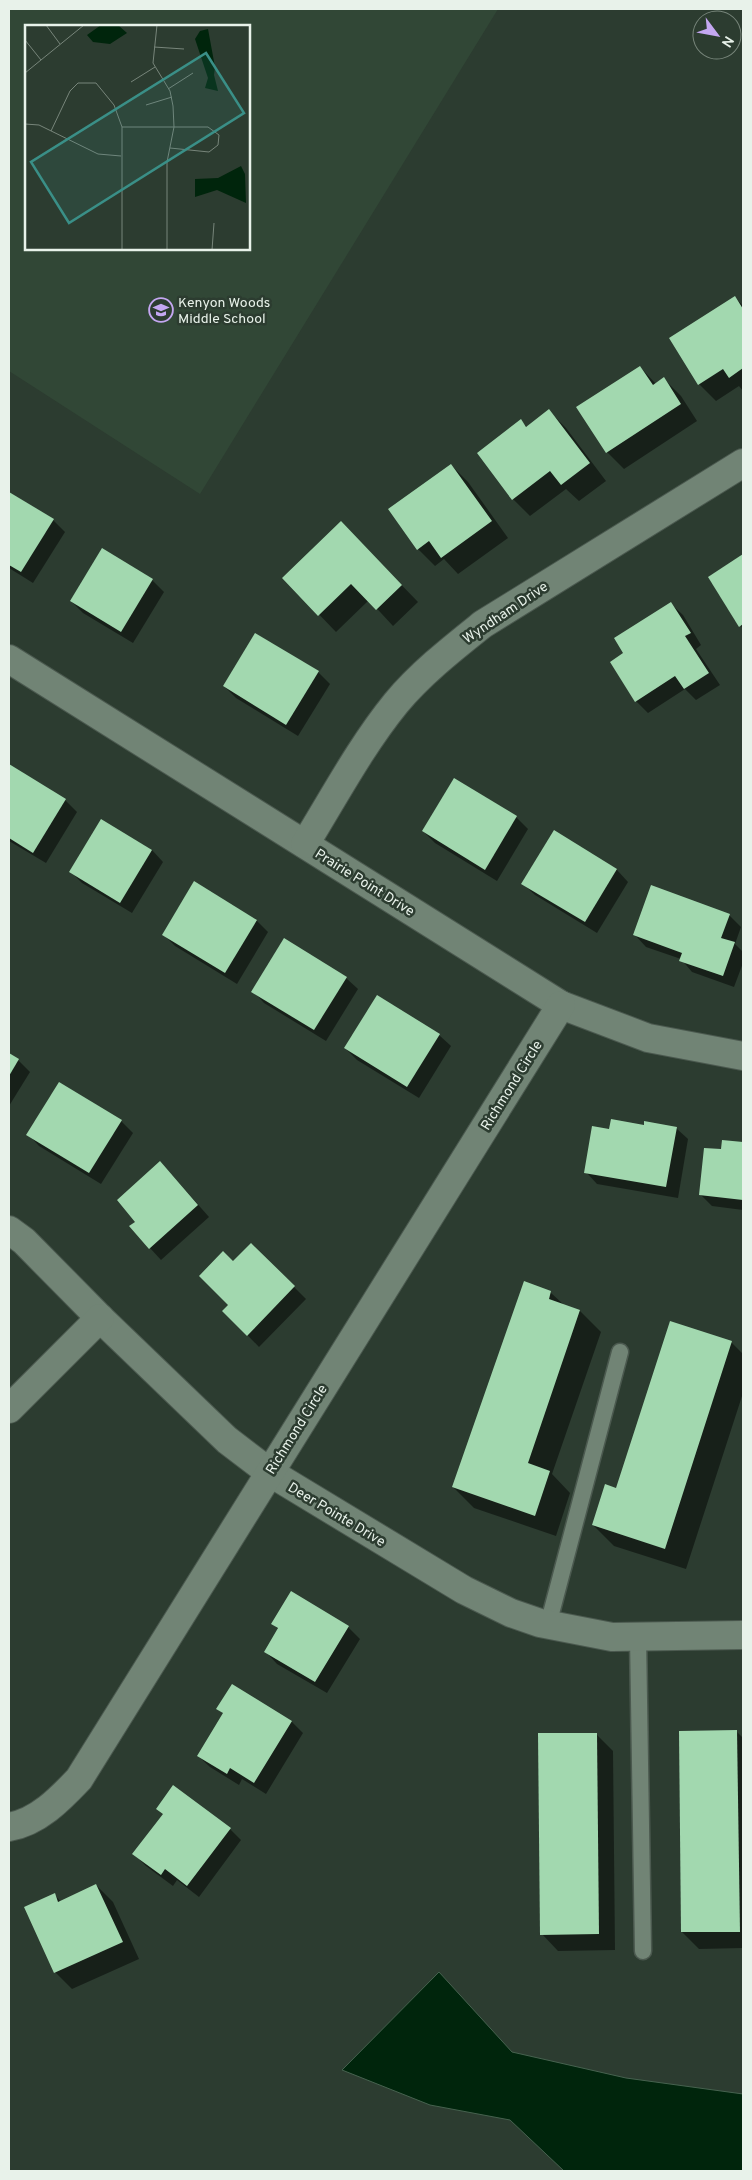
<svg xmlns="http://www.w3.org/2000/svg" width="752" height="2180" viewBox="0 0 752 2180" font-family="Overpass,sans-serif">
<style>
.built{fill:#314736;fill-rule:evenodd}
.water{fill:#00250c;stroke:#46624f}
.shadow{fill:#0007}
.building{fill:#a2d8af}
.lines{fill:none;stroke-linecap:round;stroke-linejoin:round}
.service-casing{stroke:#4b594f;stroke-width:19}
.minor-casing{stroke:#4b594f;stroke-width:30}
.service{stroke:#718475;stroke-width:16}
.minor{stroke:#718475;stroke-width:28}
.labels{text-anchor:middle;stroke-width:5;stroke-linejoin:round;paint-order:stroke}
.poi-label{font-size:14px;fill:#e8f2ea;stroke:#2c3c30;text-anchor:start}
.street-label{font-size:14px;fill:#e8f2ea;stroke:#2c3c30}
.inset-road{fill:none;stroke:#77857a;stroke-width:1}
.view{fill:#3a8f87;fill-opacity:0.15;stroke:#3a8f87;stroke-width:2.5}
.inset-edge{fill:none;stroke:#e8f2ea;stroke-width:2.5}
</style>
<rect width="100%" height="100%" fill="#2c3c30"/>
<path class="built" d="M9 9H498L200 494 9 371ZM26 26H249V249H26Z"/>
<path class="water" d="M439 1972 512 2052 626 2078 743 2094V2171H564L510 2120 430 2105 342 2070Z"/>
<g class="shadow">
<path d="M735 297 743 306V391L739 386 716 401 699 384Z"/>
<path d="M640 367 656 384 664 379 681 396 697 421 624 469 607 452 578 408Z"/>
<path d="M549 411 566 428 606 481 579 501 566 489 530 516 513 499 521 421 527 427Z"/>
<path d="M451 465 468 482 508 538 458 574 444 559 435 566 418 549Z"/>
<path d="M9 494 53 520 65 532 33 583 9 568Z"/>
<path d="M358 540 418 602 393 626 369 600 336 632 284 578Z"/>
<path d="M103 550 152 580 164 592 133 643 83 613 71 601Z"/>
<path d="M743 556V629L710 577Z"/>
<path d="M671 604 683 615 701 645 696 649 720 685 696 700 685 689 648 713 636 701 625 653Z"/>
<path d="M318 672 330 684 298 736 236 698 224 686Z"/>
<path d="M9 766 65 800 77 812 46 863 9 841Z"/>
<path d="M516 817 528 829 497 881 435 843 423 831Z"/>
<path d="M555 832 617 870 628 882 597 933 535 895 523 884Z"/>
<path d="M152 850 163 862 132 913 82 883 70 871Z"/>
<path d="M195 883 257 921 268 932 237 984 175 946 164 935Z"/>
<path d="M729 915 741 927 735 944 743 952V963L734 987 692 972 681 959 646 947 635 935Z"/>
<path d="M346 978 358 989 326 1041 264 1003 253 991Z"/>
<path d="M439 1035 451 1046 419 1098 357 1060 345 1048Z"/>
<path d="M9 1055 18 1060 30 1072 9 1106Z"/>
<path d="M121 1121 133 1133 101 1184 39 1146 28 1134Z"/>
<path d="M645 1126 676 1128 688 1139 678 1198 597 1184 586 1172 610 1131Z"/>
<path d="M723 1141 743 1143V1210L712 1206 700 1194 722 1151Z"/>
<path d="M172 1175 209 1217 161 1260 150 1248 137 1222Z"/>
<path d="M251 1244 306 1299 259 1347 224 1311 230 1305 233 1263Z"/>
<path d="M550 1292 564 1305 580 1311 601 1332 552 1474 570 1493 556 1536 474 1508 453 1487Z"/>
<path d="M670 1323 732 1343 743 1354V1393L686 1569 614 1546 593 1525 617 1489Z"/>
<path d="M273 1624 348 1627 360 1639 327 1693 277 1664 266 1652 279 1630Z"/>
<path d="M218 1708 292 1722 303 1733 266 1794 242 1779 239 1785 210 1767 198 1756 224 1714Z"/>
<path d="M737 1732 743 1738V1948L699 1949 682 1932Z"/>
<path d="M596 1734 613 1751 615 1950 558 1951 542 1934Z"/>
<path d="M230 1829 241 1840 199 1897 177 1880 173 1886 146 1866 134 1854Z"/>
<path d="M96 1885 113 1902 139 1959 72 1989 55 1972V1895L61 1902Z"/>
</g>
<g class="building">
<path d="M735 296 743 309V368L729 378 723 369 698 385 669 338Z"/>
<path d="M640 366 653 385 664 377 681 404 606 453 576 407Z"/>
<path d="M549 409 590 463 561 485 550 471 512 500 477 453 521 419 526 427Z"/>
<path d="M451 464 492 521 441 558 429 541 417 550 388 509Z"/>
<path d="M9 492 54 519 21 572 9 565Z"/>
<path d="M341 521 402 585 376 610 351 584 318 616 282 578Z"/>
<path d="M102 548 153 579 121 632 70 601Z"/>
<path d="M743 554V624L739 627 708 577Z"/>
<path d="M671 602 691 633 685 636 709 673 684 689 675 676 635 702 610 662 623 653 614 638Z"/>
<path d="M255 633 319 671 286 725 223 686Z"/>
<path d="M9 764 66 799 33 853 9 838Z"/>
<path d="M454 778 517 816 485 870 422 831Z"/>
<path d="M101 819 152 850 120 903 69 872Z"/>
<path d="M554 830 617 869 585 922 521 884Z"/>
<path d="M194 881 257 920 225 973 162 935Z"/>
<path d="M651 885 730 914 721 938 735 942 723 976 679 961 682 953 633 935Z"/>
<path d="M284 938 347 977 314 1030 251 992Z"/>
<path d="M377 995 440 1034 407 1087 344 1048Z"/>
<path d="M9 1053 19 1059 9 1076Z"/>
<path d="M59 1082 122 1120 89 1173 26 1135Z"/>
<path d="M611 1119 644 1125V1121L677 1127 666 1187 584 1173 592 1126 609 1129Z"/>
<path d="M722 1140 743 1142V1200L699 1195 704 1148 721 1149Z"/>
<path d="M160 1161 198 1205 149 1249 129 1226 135 1222 117 1200Z"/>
<path d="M251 1243 295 1286 247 1336 222 1311 228 1305 199 1276 223 1251 233 1261Z"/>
<path d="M524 1281 551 1291 549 1299 580 1310 528 1463 550 1471 535 1516 452 1487Z"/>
<path d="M670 1321 732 1341 665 1549 592 1525 605 1484 616 1488Z"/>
<path d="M291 1591 349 1626 315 1682 264 1652 278 1628 271 1624Z"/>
<path d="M232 1684 292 1721 254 1783 230 1768 227 1774 197 1756 223 1713 216 1709Z"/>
<path d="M737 1730 740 1932H681L679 1731Z"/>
<path d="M538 1733H597L599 1934 540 1935Z"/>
<path d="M173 1785 231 1828 187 1886 165 1869 161 1875 132 1854 163 1814 156 1809Z"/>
<path d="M96 1884 123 1942 54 1973 24 1907 55 1893 58 1902Z"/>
</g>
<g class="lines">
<g class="service-casing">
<g id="service">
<path d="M548 1625 620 1352"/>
<path d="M638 1637 643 1951"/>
</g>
</g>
<g class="minor-casing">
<g id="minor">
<path d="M9 659 561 1005 648 1038 743 1056"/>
<path d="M305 844C334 797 361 746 396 703 421 673 453 648 483 624L743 463"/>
<path d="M9 1230 24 1241 100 1318 227 1440 269 1472 464 1590 511 1613 540 1623 612 1637 743 1635"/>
<path d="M9 1409 100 1318"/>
<path d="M9 1827C38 1822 60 1799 79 1779L561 1005"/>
</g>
</g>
<use href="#service" class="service"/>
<use href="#minor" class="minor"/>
</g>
<defs>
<g id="school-ring" transform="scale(1.25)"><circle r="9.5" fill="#2c3c30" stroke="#c4a7f1" stroke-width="1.5"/><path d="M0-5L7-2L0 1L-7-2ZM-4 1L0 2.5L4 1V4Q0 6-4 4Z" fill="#c4a7f1"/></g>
</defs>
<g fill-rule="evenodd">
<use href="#school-ring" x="161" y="310"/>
</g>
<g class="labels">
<g class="poi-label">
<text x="178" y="307">Kenyon Woods<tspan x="178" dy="16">Middle School</tspan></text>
</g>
<g class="street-label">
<text transform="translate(505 612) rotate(-34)" y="5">Wyndham Drive</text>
<text transform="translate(365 882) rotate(32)" y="5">Prairie Point Drive</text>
<text transform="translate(511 1085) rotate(-58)" y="5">Richmond Circle</text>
<text transform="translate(296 1429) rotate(-58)" y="5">Richmond Circle</text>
<text transform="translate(337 1514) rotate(31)" y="5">Deer Pointe Drive</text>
</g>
</g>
<g transform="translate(25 25)">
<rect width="225" height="225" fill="#2c3c30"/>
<path d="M76 0H93L102 8 85 19 68 17 62 10ZM183 4 190 42 189 50 193 66 180 63 183 53 170 14 175 6ZM216 141 220 149 221 178 192 165 170 172V154L193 153Z" fill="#00250c"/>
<path class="inset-road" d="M21 0 35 19M132 0 128 38 145 66 148 81 149 102 142 137V225M0 15 16 35M129 22 159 24M0 48 59 0M106 57 130 42M143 64 168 48M121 80 147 72M0 99 14 100 73 129 96 131M97 102H183L194 110 193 120 184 127 145 123M26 106 45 66 53 58H71L89 80 97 102V225M187 225 189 198"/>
<path class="view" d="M181 28 219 88 44 198 6 137Z"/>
<rect width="225" height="225" class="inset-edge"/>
</g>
<rect width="752" height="2180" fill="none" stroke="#e8f2ea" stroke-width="20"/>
<g transform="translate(717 35) rotate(122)"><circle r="24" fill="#2c3c30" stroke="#77857a"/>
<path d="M0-4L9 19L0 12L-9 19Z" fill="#c4a7f1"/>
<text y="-8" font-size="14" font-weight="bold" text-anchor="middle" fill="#e8f2ea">N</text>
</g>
</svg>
